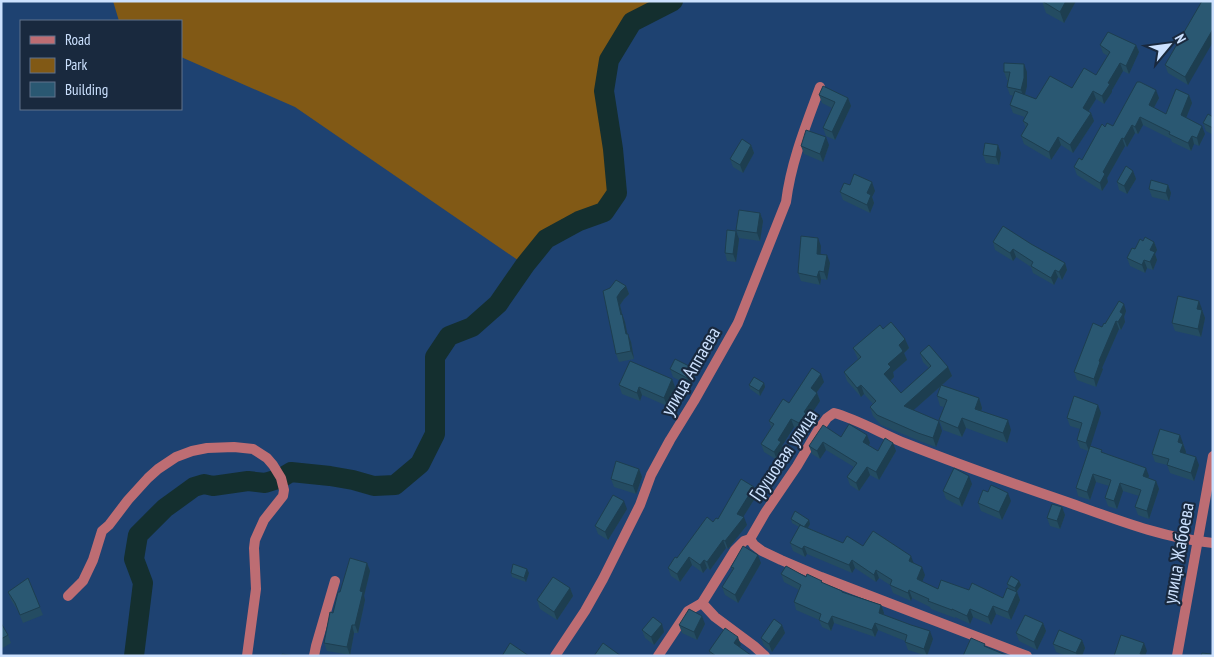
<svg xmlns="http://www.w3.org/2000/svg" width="1214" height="657" viewBox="0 0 1214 657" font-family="'PT Sans Narrow',sans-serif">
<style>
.green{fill:#815915}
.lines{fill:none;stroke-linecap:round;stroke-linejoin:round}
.river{stroke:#142f2f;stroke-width:20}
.street{stroke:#bd6d73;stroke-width:10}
.wall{fill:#244c62}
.shaded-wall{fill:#1d3e50}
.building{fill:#2a5872;stroke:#1d3e50}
.labels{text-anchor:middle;stroke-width:4.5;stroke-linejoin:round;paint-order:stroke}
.street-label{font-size:19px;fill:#cce1fe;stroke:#19293e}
</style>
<rect width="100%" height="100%" fill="#1e4271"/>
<path class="green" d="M113 1H673L632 22 609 60 604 91 613 149 617 193 604 212 579 221 546 239 525 265 295 107 181 57V21H119Z"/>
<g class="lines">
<path class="river" d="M134 656 143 583 134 559 138 535 165 508 194 487 204 484 213 486 248 481 265 483 281 478 291 472 330 476 353 480 374 486 395 485 420 464 435 434V357L449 336 472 327 498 304 525 265 546 239 579 221 604 212 617 193 613 149 604 91 609 60 632 22 673 1"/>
<g class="street">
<path d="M750 539 765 513 797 466 817 432 827 418 834 413C857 419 884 435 907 444 960 465 1014 484 1067 502 1115 519 1162 538 1213 543"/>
<path d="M750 539 754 545 762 551 781 560 821 577 1027 656"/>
<path d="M750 539 744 541 735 550 702 603 715 617 754 646 765 656"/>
<path d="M68 596 83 581 93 560 102 531 109 525 128 500 148 478 158 469 176 457 192 451 207 448 234 447 253 449 267 458 273 465 281 478 284 490 283 496 264 520 255 540 254 548 256 589 247 656"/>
<path d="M314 656 316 646 335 581"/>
<path d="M555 656 585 611 603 579 640 505 651 475 670 440 694 401 738 323 786 202C791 162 806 125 820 87"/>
<path d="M658 656 688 611 702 603"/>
<path d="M1177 656 1213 456"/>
</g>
</g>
<g class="wall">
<path d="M1042 1H1076L1064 23 1046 13Z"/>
<path d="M1202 1 1188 85 1168 73 1165 65Z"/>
<path d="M1100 45H1136L1139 52 1129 74 1123 71 1112 90V92L1104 104 1096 99 1089 111 1091 113 1094 121 1073 153 1061 145 1051 160 1024 144 1021 136 1026 128 1023 121 1025 117 1013 113 1010 105 1014 96 1010 95 1007 87 1008 80H1007L1004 72H1027V86L1025 94 1036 99 1072 88 1096 75 1108 56 1103 53Z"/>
<path d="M819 95 848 98 851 106 835 140 826 136 823 128 832 108 822 103Z"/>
<path d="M1189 95 1192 103 1186 118 1205 134 1199 146 1194 144 1191 151 1172 142 1171 139 1143 125 1138 134 1135 133 1127 147 1125 146 1107 178 1108 182 1102 191 1077 175 1074 167 1082 160 1113 126 1159 98 1154 108 1166 114Z"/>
<path d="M1213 117V135L1206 131 1203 123Z"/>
<path d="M751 145 754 153 743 173 733 167 730 159Z"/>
<path d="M829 145 823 162 804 154 801 146Z"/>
<path d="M1001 153 999 165 986 163 983 155Z"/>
<path d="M1133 171 1136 179 1127 194 1119 190 1117 182Z"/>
<path d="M850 185 875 191 872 197 874 203 870 213 843 200 840 192Z"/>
<path d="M1168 185 1171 193 1169 201 1152 197 1149 189Z"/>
<path d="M760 213 763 221 760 241 739 238 736 230Z"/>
<path d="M736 231 739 239 736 262 727 261 725 253Z"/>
<path d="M1143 241 1154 242 1157 250 1155 254 1157 260 1153 270 1147 268 1145 273 1130 266 1127 258Z"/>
<path d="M993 242 1031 244 1065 263 1067 270 1062 280 1058 277 1054 285 1033 273 1031 267 1016 257 1013 261 995 250Z"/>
<path d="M821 246 820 254 830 263 827 280 821 279 820 285 801 281 798 273Z"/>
<path d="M626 286 629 294 624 299 620 305 622 314 625 322 627 334 631 342 634 359 619 362 616 354 603 291Z"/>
<path d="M1202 310 1205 318 1201 337 1175 331 1172 323Z"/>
<path d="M1126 311 1124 317 1125 322 1121 330 1119 329 1102 368 1103 369 1096 387 1077 380 1074 372 1102 327 1105 324Z"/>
<path d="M883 329 905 339 909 348 904 353 907 360 893 372 894 377 890 381 901 393 929 368 923 362 920 353 948 367 952 376 942 385 979 398 982 408 981 411 1011 430 1007 443 966 428 962 437 943 430 939 420 944 407 940 406 937 396 940 387 913 410 942 431 936 447 922 442 881 425 873 416 870 407 873 404 864 394 861 397 847 381 844 372 858 359 857 357 853 348Z"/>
<path d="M670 369 695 376 690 386 673 377Z"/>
<path d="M672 379 675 387 667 406 642 395 640 401 622 394 619 385Z"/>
<path d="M824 382 817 392 820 401 808 419 809 421 802 431 794 427 782 446 784 450 777 460 764 452 761 444 771 427 769 421 789 403Z"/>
<path d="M764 383 765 387 760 396 750 389 749 385Z"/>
<path d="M1101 413 1090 446 1149 476 1148 478 1156 481 1159 489 1149 519 1138 515 1135 507 1139 496 1123 491 1117 509 1108 506 1105 498 1109 486 1096 482 1090 500 1078 496 1076 488 1088 451 1080 448 1077 440 1080 429 1070 426 1067 418Z"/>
<path d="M867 435 870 443 868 445 878 451 893 443 896 451 879 480 870 475 859 491 850 485 847 477 854 467 826 450 820 459 812 454 809 446 841 437Z"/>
<path d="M1183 443 1186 452 1185 454 1199 465 1194 481 1170 473 1167 465 1155 462 1152 454Z"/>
<path d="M639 469 642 477 636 494 614 487 611 479Z"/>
<path d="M972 484 962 507 946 499 943 491Z"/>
<path d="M757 495 743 517 747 525 728 549 726 548 710 570 707 568 703 573 692 565 680 582 671 576 668 568 713 522 718 519Z"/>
<path d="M1011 501 1002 520 981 511 978 503Z"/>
<path d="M1062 507 1065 515 1060 529 1050 526 1047 518Z"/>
<path d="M627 509 608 540 598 534 595 526Z"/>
<path d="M791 519 809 520 810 524 808 528 843 543 863 546 914 563 925 575 922 582 938 589 969 590 1003 598 1008 588 1007 584 1019 581 1021 585 1017 592 1020 600 1011 620 996 614 991 625 973 617 970 624 955 617V618L931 609 930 607 912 598 911 601 893 593 890 585 879 578 876 582 855 568 852 573 807 554 805 557 793 551 790 543 799 527 792 523Z"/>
<path d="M367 563 370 571 364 596 365 600 358 633H354L350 655 327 651 324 643 340 592Z"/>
<path d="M761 563 738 603 725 595 722 587 732 571 731 567Z"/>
<path d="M511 573H529L526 582 512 577Z"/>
<path d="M781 574 806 577 822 581V583L843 592 881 605 884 613 883 614 933 639 927 656 908 650 905 642V641L878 630 875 637 834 623 831 631 822 627 819 620 796 610 794 602 799 590 784 582Z"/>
<path d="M28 578 43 615 23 623 18 611 11 600 8 592Z"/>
<path d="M570 588 573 596 557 620 540 609 537 600Z"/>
<path d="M1 623 8 635 11 643 1 649Z"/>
<path d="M1043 623 1046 631 1037 650 1019 641 1016 633Z"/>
<path d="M662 624 664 632 654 645 645 638 642 630Z"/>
<path d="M705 624 697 640 682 633 679 625Z"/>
<path d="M782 625 785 633 772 652 764 646 761 638Z"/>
<path d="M1082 640 1085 648 1082 656H1066L1056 652 1053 644Z"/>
<path d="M741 645 739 647 752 656H711L709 651Z"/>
</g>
<g class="shaded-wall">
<path d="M1066 1H1076L1064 23 1060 12Z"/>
<path d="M1213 29V42L1188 85 1185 77Z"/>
<path d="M1136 45 1139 52 1129 74 1126 66Z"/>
<path d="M1120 63 1123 71 1112 90V92L1104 104 1102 96 1108 83Z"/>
<path d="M1024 64 1027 72V86L1024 98 1021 90Z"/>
<path d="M1156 90 1159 98 1151 113 1149 105Z"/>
<path d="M1093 91 1096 99 1086 115 1083 108Z"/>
<path d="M1189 95 1192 103 1184 123 1181 115Z"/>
<path d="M848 98 851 106 835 140 832 132Z"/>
<path d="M1091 113 1094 121 1073 153 1070 145Z"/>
<path d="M1140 117 1143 125 1138 134 1135 127Z"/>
<path d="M1132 125 1135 133 1127 147 1124 139Z"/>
<path d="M1202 126 1205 134 1199 146 1197 138Z"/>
<path d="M1192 136 1194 144 1191 151 1188 143Z"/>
<path d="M826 137 829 145 823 162 820 154Z"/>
<path d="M1058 137 1061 145 1051 160 1049 152Z"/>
<path d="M1122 138 1125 146 1107 178 1108 182 1102 191 1100 183 1103 172Z"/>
<path d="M751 145 754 153 743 173 740 165Z"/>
<path d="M998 145 1001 153 999 165 996 157Z"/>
<path d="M1133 171 1136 179 1127 194 1124 186Z"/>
<path d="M872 182 875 191 872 197 874 203 870 213 867 205V193Z"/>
<path d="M1168 185 1171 193 1169 201 1166 193Z"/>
<path d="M760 213 763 221 760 241 757 233Z"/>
<path d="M736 231 739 239 736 262 733 254Z"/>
<path d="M818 238 821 246 820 262 817 254Z"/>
<path d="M1154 242 1157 250 1155 254 1157 260 1153 270 1150 262V250Z"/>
<path d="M1013 249 1016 257 1013 261 1010 253Z"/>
<path d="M827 255 830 263 827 280 824 272Z"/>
<path d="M1144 260 1147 268 1145 273 1142 265Z"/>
<path d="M1065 263 1067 270 1062 280 1059 272Z"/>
<path d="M1055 270 1058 277 1054 285 1051 278Z"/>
<path d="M819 271 821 279 820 285 817 277Z"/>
<path d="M626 286 629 294 624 299 620 305 624 322 622 314 625 322 629 342 626 334 617 297 621 291Z"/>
<path d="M1199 301 1202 309 1200 317 1197 309Z"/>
<path d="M1124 304 1126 311 1124 317 1125 322 1121 330 1118 322 1120 312Z"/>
<path d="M1202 310 1205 318 1201 337 1198 329Z"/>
<path d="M1116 321 1119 329 1102 368 1103 369 1096 387 1094 379 1099 361Z"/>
<path d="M628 334 631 342 634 359 631 351Z"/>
<path d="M905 339 909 348 904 353 907 360 893 372 894 377 887 384 884 374 888 364 899 345Z"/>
<path d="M948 367 952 376 907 416 904 406Z"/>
<path d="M693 368 695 376 690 386 687 378Z"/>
<path d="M821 374 824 382 814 396 811 388Z"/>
<path d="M672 379 675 387 667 406 664 398Z"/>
<path d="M764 383 765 387 760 396 759 391Z"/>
<path d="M861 385 864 394 861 397 857 388Z"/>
<path d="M639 387 642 395 640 401 637 393Z"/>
<path d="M817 393 820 401 808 419 809 421 802 431 799 423 804 412Z"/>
<path d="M979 398 982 408 979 418 975 409Z"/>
<path d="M1098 405 1101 413 1089 451 1086 443Z"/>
<path d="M962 418 966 428 962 437 958 428Z"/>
<path d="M791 419 794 427 782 446 784 450 777 460 774 452 778 440Z"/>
<path d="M1008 420 1011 430 1007 443 1003 433Z"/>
<path d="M939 421 942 431 936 447 933 438Z"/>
<path d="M867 435 870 443 866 450 863 442Z"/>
<path d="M1180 435 1183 443 1181 450 1178 442Z"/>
<path d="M823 442 826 450 820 459 817 451Z"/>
<path d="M893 443 896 451 879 480 876 472Z"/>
<path d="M1183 444 1186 452 1183 460 1180 452Z"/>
<path d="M1196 457 1199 465 1194 481 1191 473Z"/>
<path d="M867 467 870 475 859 491 856 483Z"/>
<path d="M1146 468 1149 476 1145 484 1143 476Z"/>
<path d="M639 469 642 477 636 494 633 486Z"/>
<path d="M1093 474 1096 482 1090 500 1087 492Z"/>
<path d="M969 476 972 484 962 507 959 499Z"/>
<path d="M1156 481 1159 489 1149 519 1147 511Z"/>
<path d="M1120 483 1123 491 1117 509 1114 501Z"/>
<path d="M754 487 757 495 740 522 737 514Z"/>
<path d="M1008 493 1011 501 1002 520 999 512Z"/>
<path d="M624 501 627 509 608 540 605 532Z"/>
<path d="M1062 507 1065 515 1060 529 1057 521Z"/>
<path d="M744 517 747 525 728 549 725 541Z"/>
<path d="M809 520 810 524 806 531 804 527Z"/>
<path d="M723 540 726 548 710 570 707 562Z"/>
<path d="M804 546 807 554 805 557 802 549Z"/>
<path d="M758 555 761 563 738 603 735 595Z"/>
<path d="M911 556 914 564 909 561Z"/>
<path d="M689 557 692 565 680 582 677 574Z"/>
<path d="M704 560 707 568 703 573 700 565Z"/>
<path d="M852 560 855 568 852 573 849 565Z"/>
<path d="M367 563 370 571 364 596 365 600 358 633 355 625 360 591Z"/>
<path d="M922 567 925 575 920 587 917 579Z"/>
<path d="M527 569 529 573 526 582 524 578Z"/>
<path d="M876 570 879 578 876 582 874 575Z"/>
<path d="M1019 581 1021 585 1016 592 1015 588Z"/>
<path d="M570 588 573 596 557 620 554 612Z"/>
<path d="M909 590 912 598 911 601 908 593Z"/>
<path d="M1017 592 1020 600 1011 620 1008 612Z"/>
<path d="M881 605 884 613 881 620 879 613Z"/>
<path d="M993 606 996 614 991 625 988 617Z"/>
<path d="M970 609 973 617 970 624 967 616Z"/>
<path d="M702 616 705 624 697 640 694 632Z"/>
<path d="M832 616 834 623 831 631 828 624Z"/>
<path d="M875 623 878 630 875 637 872 630Z"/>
<path d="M1043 623 1046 631 1037 650 1034 642Z"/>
<path d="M662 624 664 632 654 645 651 637Z"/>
<path d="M352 625 354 633 350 655 347 647Z"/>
<path d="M782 625 785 633 772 652 769 644Z"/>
<path d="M930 631 933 639 927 656 924 649Z"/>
<path d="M738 637 741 645 737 651 734 643Z"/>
<path d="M1082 640 1085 648 1082 656H1077L1076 653Z"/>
<path d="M1144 643 1147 651 1145 656 1140 654Z"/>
</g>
<g class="building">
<path d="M1042 1H1066L1060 12Z"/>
<path d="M1202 1H1213V29L1185 77 1165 65Z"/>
<path d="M1108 32 1136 45 1126 66 1120 63 1108 83 1110 84 1102 96 1093 91 1083 108 1091 113 1070 145 1058 137 1049 152 1021 136 1028 124 1023 121 1028 112 1010 105 1015 91 1036 99 1050 76 1072 88 1084 68 1096 75 1110 52 1100 45Z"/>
<path d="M1004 63 1024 64V78L1021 90 1007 87 1010 72H1004Z"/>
<path d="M1137 82H1140L1156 90 1149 105 1166 114 1176 89 1189 95 1181 115 1202 126 1197 138 1192 136 1188 143 1169 134 1170 132 1140 117 1135 127 1132 125 1124 139 1122 138 1103 172 1105 174 1100 183 1074 167 1079 158 1082 160 1102 124 1105 127 1107 123 1113 126Z"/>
<path d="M823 86 848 98 832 132 823 128 835 102 819 95Z"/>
<path d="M1208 114 1213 117V128L1203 123Z"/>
<path d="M806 130 826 137 820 154 801 146Z"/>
<path d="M742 139 751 145 740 165 730 159Z"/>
<path d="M985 143 998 145 996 157 983 155Z"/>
<path d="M1126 166 1133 171 1124 186 1117 182Z"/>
<path d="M854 174 872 182 867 193 871 195 867 205 840 192 844 183 850 185Z"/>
<path d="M1151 180 1168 185 1166 193 1149 189Z"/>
<path d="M739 210 760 213 757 233 736 230Z"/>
<path d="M1003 226 1031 244 1065 263 1059 272 1055 270 1051 278 1031 266 1033 262 1013 249 1010 253 993 242Z"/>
<path d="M727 230 736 231 733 254 725 253Z"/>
<path d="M801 236 818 238 817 254 827 255 824 272 819 271 817 277 798 273Z"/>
<path d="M1145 237 1154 242 1150 250 1155 252 1150 262 1144 260 1142 265 1127 258 1132 248 1135 249 1140 239 1143 241Z"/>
<path d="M616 280 626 286 621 291 617 297 621 315 622 314 626 334H628L631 351 616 354 603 291 610 288Z"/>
<path d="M1178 296 1199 301 1197 309 1202 310 1198 329 1172 323Z"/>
<path d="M1119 301 1124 304 1120 312 1123 314 1118 322 1116 321 1099 361 1100 362 1094 379 1074 372 1093 323 1102 327 1104 323 1105 324Z"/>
<path d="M891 322 905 339 899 345 903 351 888 364 891 367 884 374 901 393 931 366 920 353 929 345 948 367 904 406 939 421 933 438 918 433 877 415 870 407 876 401 861 385 857 388 844 372 861 357 853 348 880 325 883 329Z"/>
<path d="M675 359 693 368 687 378 670 369Z"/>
<path d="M630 361 672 379 664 398 639 387 637 393 619 385Z"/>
<path d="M812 368 821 374 811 388 817 393 804 412 806 413 799 423 791 419 778 440 781 442 774 452 761 444 774 424 769 421 783 399 789 403Z"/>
<path d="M754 377 764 383 759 391 749 385Z"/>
<path d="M941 385 979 398 975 409 1008 420 1003 433 962 418 958 428 939 420 947 400 937 396Z"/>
<path d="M1074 396 1098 405 1086 443 1077 440 1082 423 1067 418Z"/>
<path d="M849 424 867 435 863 442 878 451 885 438 893 443 876 472 867 467 856 483 847 477 857 463 823 442 817 451 809 446 823 425 841 437Z"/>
<path d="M1160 429 1180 435 1178 442 1183 444 1180 452 1196 457 1191 473 1167 465 1169 459 1152 454Z"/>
<path d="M1090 446 1102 450 1101 452 1146 468 1143 476 1156 481 1147 511 1135 507 1141 490 1120 483 1114 501 1105 498 1111 480 1093 474 1087 492 1076 488Z"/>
<path d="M616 461 639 469 633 486 611 479Z"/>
<path d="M954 468 969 476 959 499 943 491Z"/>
<path d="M741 479 754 487 737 514 744 517 725 541 723 540 707 562 704 560 700 565 689 557 677 574 668 568 675 557 677 558 707 517 713 522 716 518 718 519Z"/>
<path d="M991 485 1008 493 999 512 978 503 983 490 988 492Z"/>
<path d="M613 495 624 501 605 532 595 526Z"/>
<path d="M1052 504 1062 507 1057 521 1047 518Z"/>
<path d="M795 511 809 520 804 527 791 519Z"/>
<path d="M800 525 843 543 847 536 863 546 873 531 911 556 909 561 922 567 917 579 938 589 941 580 969 590 972 583 1003 598 1007 588 1017 592 1008 612 993 606 988 617 970 609 967 616 952 609V610L928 601 929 599 909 590 908 593 890 585 892 580 876 570 874 575 852 560 849 565 804 546 802 549 790 543Z"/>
<path d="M743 546 758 555 735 595 722 587 734 568 731 567Z"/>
<path d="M350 558 367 563 360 591 363 592 355 625H352L347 647 324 643 330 612 333 613 338 592H340Z"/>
<path d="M513 564 527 569 524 578 511 573Z"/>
<path d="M786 566 806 577 807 574 822 581 821 582 842 591V592L881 605 879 613 911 625 930 631 924 649 905 642 907 635 875 623 872 630 832 616 828 624 819 620 821 614 794 602 801 585 781 574Z"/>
<path d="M1011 576 1019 581 1015 588 1007 584Z"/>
<path d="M553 577 570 588 554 612 537 600Z"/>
<path d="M28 578 40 607 20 615 15 603 8 592Z"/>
<path d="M689 609 702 616 694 632 679 625Z"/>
<path d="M1025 615 1043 623 1034 642 1016 633Z"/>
<path d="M653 617 662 624 651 637 642 630Z"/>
<path d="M774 619 782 625 769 644 761 638Z"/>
<path d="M1 623 8 635 1 639Z"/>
<path d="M725 628 738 637 734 643 752 656H716L709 651Z"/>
<path d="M1059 630 1082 640 1076 653 1053 644Z"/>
<path d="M1121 635 1144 643 1140 654 1147 656H1114Z"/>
<path d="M971 638 985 644 984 646 1008 656H963Z"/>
<path d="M510 643 529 656H502Z"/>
<path d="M603 643 621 656H594Z"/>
<path d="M1202 653 1211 654V656H1201Z"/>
<path d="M282 654 294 656H282Z"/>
</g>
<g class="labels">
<g class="street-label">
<text transform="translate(690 371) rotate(-60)" y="7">улица Аппаева</text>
<text transform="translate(783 455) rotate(-56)" y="7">Грушовая улица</text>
<text transform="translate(1178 553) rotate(-80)" y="7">улица Жабоева</text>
</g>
</g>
<rect width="1214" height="657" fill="none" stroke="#cce1fe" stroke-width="5"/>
<rect x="20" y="20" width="162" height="90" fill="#19293e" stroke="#61738b"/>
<rect x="30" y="36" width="25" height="8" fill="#bd6d73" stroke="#61738b"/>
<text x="65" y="45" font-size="15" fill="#cce1fe">Road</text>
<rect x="30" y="58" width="25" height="15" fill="#815915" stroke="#61738b"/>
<text x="65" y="70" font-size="15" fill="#cce1fe">Park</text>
<rect x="30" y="82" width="25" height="15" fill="#2a5872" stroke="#61738b"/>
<text x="65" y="95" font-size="15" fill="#cce1fe">Building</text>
<g transform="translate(1169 45) rotate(61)" stroke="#19293e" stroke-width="4" paint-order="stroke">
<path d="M0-4L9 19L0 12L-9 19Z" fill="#cce1fe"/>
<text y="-8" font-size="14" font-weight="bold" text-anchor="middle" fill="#cce1fe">N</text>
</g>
</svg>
